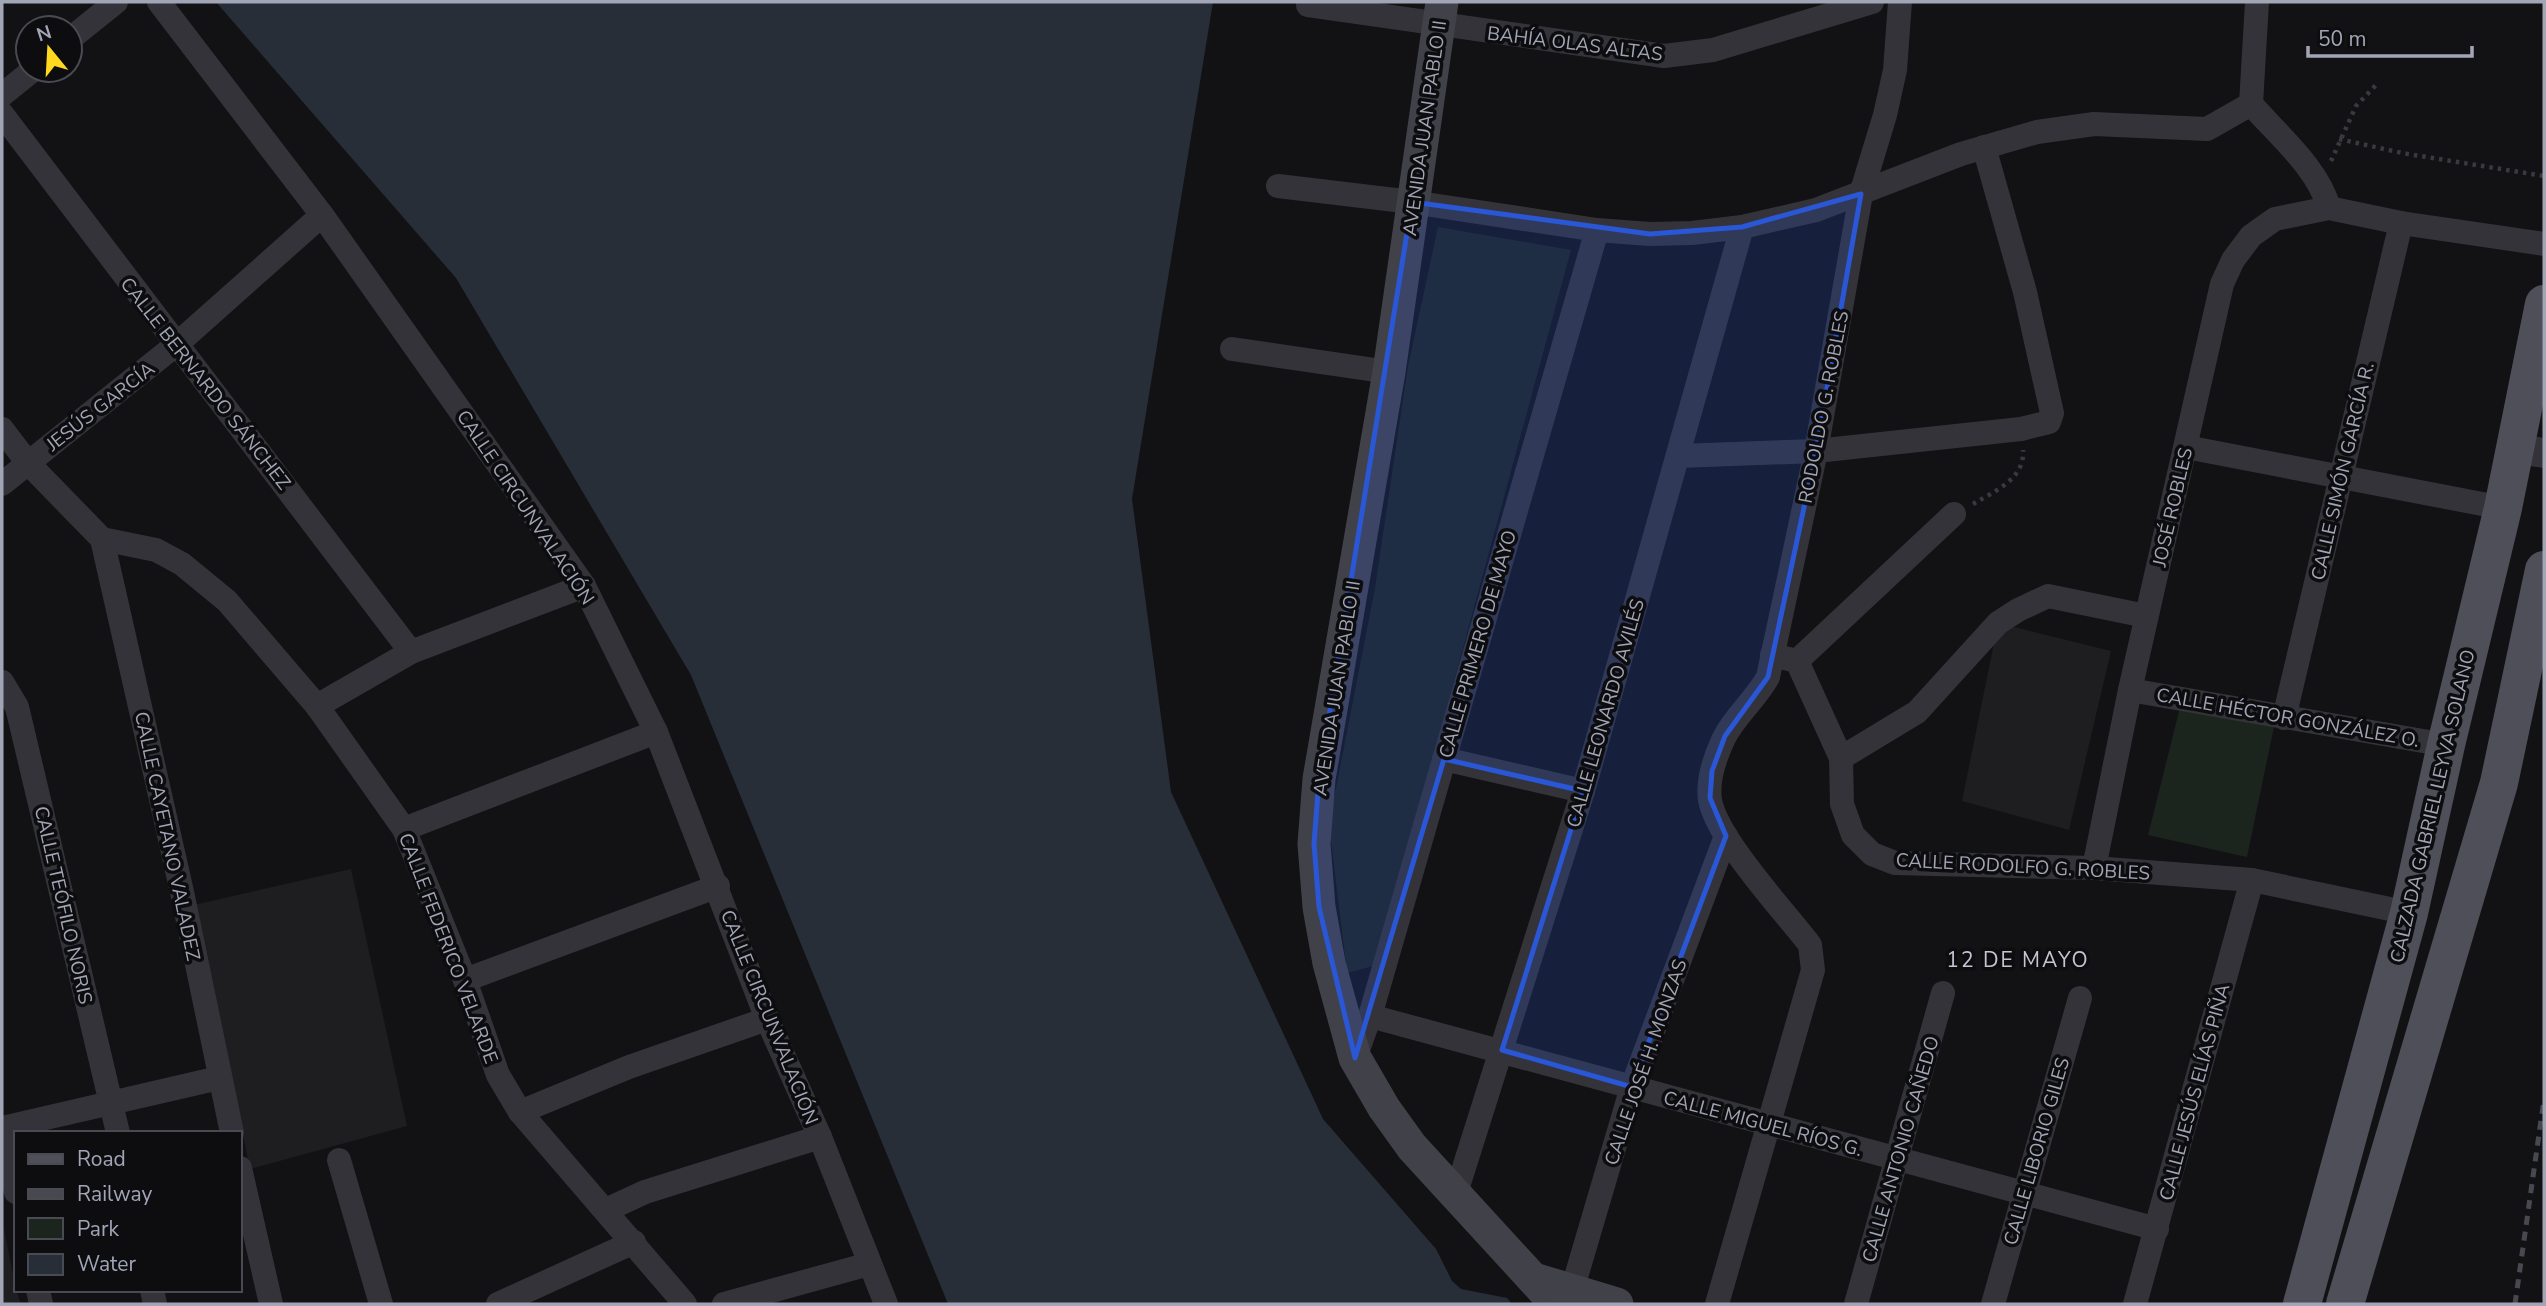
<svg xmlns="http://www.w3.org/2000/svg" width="2546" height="1306" viewBox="0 0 2546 1306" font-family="'Nunito Sans',sans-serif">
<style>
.built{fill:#1e1e21}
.green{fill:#1c241e}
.water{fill:#272e38}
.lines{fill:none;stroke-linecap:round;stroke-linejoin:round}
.path{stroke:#393940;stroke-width:4.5;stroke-dasharray:3.5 5;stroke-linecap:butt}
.minor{stroke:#333339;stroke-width:24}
.tertiary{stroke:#333339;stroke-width:30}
.secondary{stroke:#414149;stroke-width:33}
.primary{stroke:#4e4f58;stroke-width:38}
.rail{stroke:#484850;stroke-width:5;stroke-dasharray:9 7;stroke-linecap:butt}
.marked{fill:#2a57d5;fill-opacity:0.2;stroke:#2a57d5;stroke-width:5;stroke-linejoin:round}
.labels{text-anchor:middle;stroke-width:7;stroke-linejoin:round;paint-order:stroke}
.street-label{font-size:19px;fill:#a2a5b6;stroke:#0d0d0f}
.neighbourhood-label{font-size:21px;letter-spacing:2px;fill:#c4c5d1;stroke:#0d0d0f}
</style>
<rect width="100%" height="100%" fill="#121214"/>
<g class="built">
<path d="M1998 623 2111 651 2069 830 1962 801Z"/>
<path d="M351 869 407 1126 250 1169 194 905Z"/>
<path d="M2 1218 16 1290 21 1304H2Z"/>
</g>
<g class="green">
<path d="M1438 227 1571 250 1377 965 1347 973 1329 824 1375 588 1408 366Z"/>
<path d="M2182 699 2276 717 2247 857 2148 835Z"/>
</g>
<path class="water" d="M216 2H1213L1132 499 1171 792 1323 1119 1436 1249 1452 1281 1461 1289 1507 1298 1512 1304H948L691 675 456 278Z"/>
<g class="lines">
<g class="path">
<path d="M2339 139 2402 153 2544 176"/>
<path d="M2331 161 2356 106 2376 85"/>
<path d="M1973 504C1995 491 2025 479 2023 450"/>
</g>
<g class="minor">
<path d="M159 2 322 215 584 586 656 732 767 1019 820 1137 886 1304"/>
<path d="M1308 5 1664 56 1713 50 1872 2"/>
<path d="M70 39 116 2"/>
<path d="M2 95 33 70"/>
<path d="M2251 104 2257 2"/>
<path d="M2 114 411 652"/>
<path d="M1278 186 1412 202 1597 230 1650 234 1692 233 1742 227 1816 210 1961 154 2037 132 2094 124 2207 129 2251 104C2278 135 2318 168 2329 208"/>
<path d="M1232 349 1389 372"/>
<path d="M2 429 28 463 102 539"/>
<path d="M2186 447 2503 508"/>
<path d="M1678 456 1816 451 2021 429 2049 422 2052 413 2025 292 1984 147"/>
<path d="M2 484 177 344 322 215"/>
<path d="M102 539 156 550 182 564 227 601 317 706 404 829 465 980 498 1075 520 1112 685 1304"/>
<path d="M102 539 182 892 232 1133"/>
<path d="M1772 655 1797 661 1841 758 1842 804 1853 835 1872 854 1895 863 2094 868 2252 880 2409 913"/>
<path d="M1797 661 1954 514"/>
<path d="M2 682 17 707 118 1133"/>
<path d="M2130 690 2446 745"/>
<path d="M317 706 411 652 584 586"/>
<path d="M2284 718 2401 223"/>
<path d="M1841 758 1917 712 1998 623 2018 610 2048 596 2146 616"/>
<path d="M1444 759 1583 791"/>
<path d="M404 829 656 732"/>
<path d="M2094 868 2130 690 2222 284 2233 260 2251 236 2275 219 2329 208 2401 223 2544 244"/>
<path d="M465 980 718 886"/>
<path d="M1370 1016 2157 1229"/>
<path d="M1355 1058 1370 1016 1597 230"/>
<path d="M520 1112 629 1067 767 1019"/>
<path d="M2 1128 219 1078"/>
<path d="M2 1130 16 1192"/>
<path d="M339 1160 381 1304"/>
<path d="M240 1168 271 1304"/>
<path d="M1455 1196 1583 791 1742 227"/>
<path d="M606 1210 645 1192 820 1137"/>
<path d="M38 1290 41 1304"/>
<path d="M152 1290 155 1304"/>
<path d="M498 1304 634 1242"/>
<path d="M724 1304 869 1264"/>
<path d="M1568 1304 1632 1087 1726 836"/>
<path d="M1717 1304 1813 970 1810 945C1784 911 1717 839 1710 800 1707 780 1716 755 1724 738 1735 716 1756 699 1768 677L1816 451 1861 194 1885 115 1895 70 1900 2"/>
<path d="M1856 1304 1943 993"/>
<path d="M1993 1304 2080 998"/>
<path d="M2135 1304 2252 880"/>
</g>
<path class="tertiary" d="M2516 449 2544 453"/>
<g class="secondary">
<path d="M1442 2 1389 372 1319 779 1314 844 1319 907 1329 963 1355 1058 1384 1108 1412 1147 1556 1304"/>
<path d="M1534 1279 1617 1304"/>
</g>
<g class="primary">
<path d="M2302 1304 2409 913 2446 745 2503 508 2544 304"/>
<path d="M2345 1304 2499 783 2544 570"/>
</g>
<path class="rail" d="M2515 1304 2544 1099"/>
</g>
<path class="marked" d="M1861 194 1816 451 1768 677 1725 736 1712 771 1710 798 1726 836 1632 1087 1502 1050 1583 791 1444 759 1355 1058 1319 907 1314 844 1319 779 1412 202 1650 234 1742 227Z"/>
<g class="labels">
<g class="street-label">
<text transform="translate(1575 43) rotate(7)" y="7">BAHÍA OLAS ALTAS</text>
<text transform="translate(1424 128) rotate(-82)" y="7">AVENIDA JUAN PABLO II</text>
<text transform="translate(206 383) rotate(52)" y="7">CALLE BERNARDO SÁNCHEZ</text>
<text transform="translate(100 406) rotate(-38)" y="7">JESÚS GARCÍA</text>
<text transform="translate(1823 407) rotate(-79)" y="7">RODOLDO G. ROBLES</text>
<text transform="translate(2342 471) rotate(-77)" y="7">CALLE SIMÓN GARCÍA R.</text>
<text transform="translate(526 507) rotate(56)" y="7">CALLE CIRCUNVALACIÓN</text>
<text transform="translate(2172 507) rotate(-77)" y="7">JOSÉ ROBLES</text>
<text transform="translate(1477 644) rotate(-74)" y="7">CALLE PRIMERO DE MAYO</text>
<text transform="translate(1336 688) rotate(-81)" y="7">AVENIDA JUAN PABLO II</text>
<text transform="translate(1605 713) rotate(-74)" y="7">CALLE LEONARDO AVILÉS</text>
<text transform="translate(2288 717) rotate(10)" y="7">CALLE HÉCTOR GONZÁLEZ O.</text>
<text transform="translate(2432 806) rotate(-77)" y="7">CALZADA GABRIEL LEYVA SOLANO</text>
<text transform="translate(168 836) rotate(78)" y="7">CALLE CAYETANO VALADEZ</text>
<text transform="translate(2023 866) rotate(3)" y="7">CALLE RODOLFO G. ROBLES</text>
<text transform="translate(64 905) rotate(77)" y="7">CALLE TEÓFILO NORIS</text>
<text transform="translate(449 948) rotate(69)" y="7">CALLE FEDERICO VELARDE</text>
<text transform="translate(770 1017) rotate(68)" y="7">CALLE CIRCUNVALACIÓN</text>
<text transform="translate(1645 1062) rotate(-71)" y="7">CALLE JOSÉ H. MONZAS</text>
<text transform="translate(2194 1092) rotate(-75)" y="7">CALLE JESÚS ELÍAS PIÑA</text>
<text transform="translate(1763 1123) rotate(15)" y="7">CALLE MIGUEL RÍOS G.</text>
<text transform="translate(1900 1149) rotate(-74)" y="7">CALLE ANTONIO CAÑEDO</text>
<text transform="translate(2036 1151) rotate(-74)" y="7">CALLE LIBORIO GILES</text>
</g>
<g class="neighbourhood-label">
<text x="2018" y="967">12 DE MAYO</text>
</g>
</g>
<rect width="2546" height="1306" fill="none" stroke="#a2a5b6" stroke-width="7"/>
<rect x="14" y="1131" width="228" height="161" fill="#0d0d0f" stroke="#494a52" stroke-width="2"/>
<rect x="28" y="1154" width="35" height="10" fill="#4e4f58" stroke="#494a52" stroke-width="2"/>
<text x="77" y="1166" font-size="21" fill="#a2a5b6">Road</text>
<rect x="28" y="1189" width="35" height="10" fill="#484850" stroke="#494a52" stroke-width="2"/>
<text x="77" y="1201" font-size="21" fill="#a2a5b6">Railway</text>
<rect x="28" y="1218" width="35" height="21" fill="#1c241e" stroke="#494a52" stroke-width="2"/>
<text x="77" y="1236" font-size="21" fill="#a2a5b6">Park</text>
<rect x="28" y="1254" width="35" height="21" fill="#272e38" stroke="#494a52" stroke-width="2"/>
<text x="77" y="1271" font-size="21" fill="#a2a5b6">Water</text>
<g transform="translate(49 49) rotate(342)"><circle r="33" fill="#0d0d0f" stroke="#494a52" stroke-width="2"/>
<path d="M0-5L12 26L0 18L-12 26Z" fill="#ffd81f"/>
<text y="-10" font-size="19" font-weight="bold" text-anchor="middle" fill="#a2a5b6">N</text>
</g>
<path d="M2308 46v10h164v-10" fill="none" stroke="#a2a5b6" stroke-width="3.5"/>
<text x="2318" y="46" font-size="21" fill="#a2a5b6" stroke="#0d0d0f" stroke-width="5" paint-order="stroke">50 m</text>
</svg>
